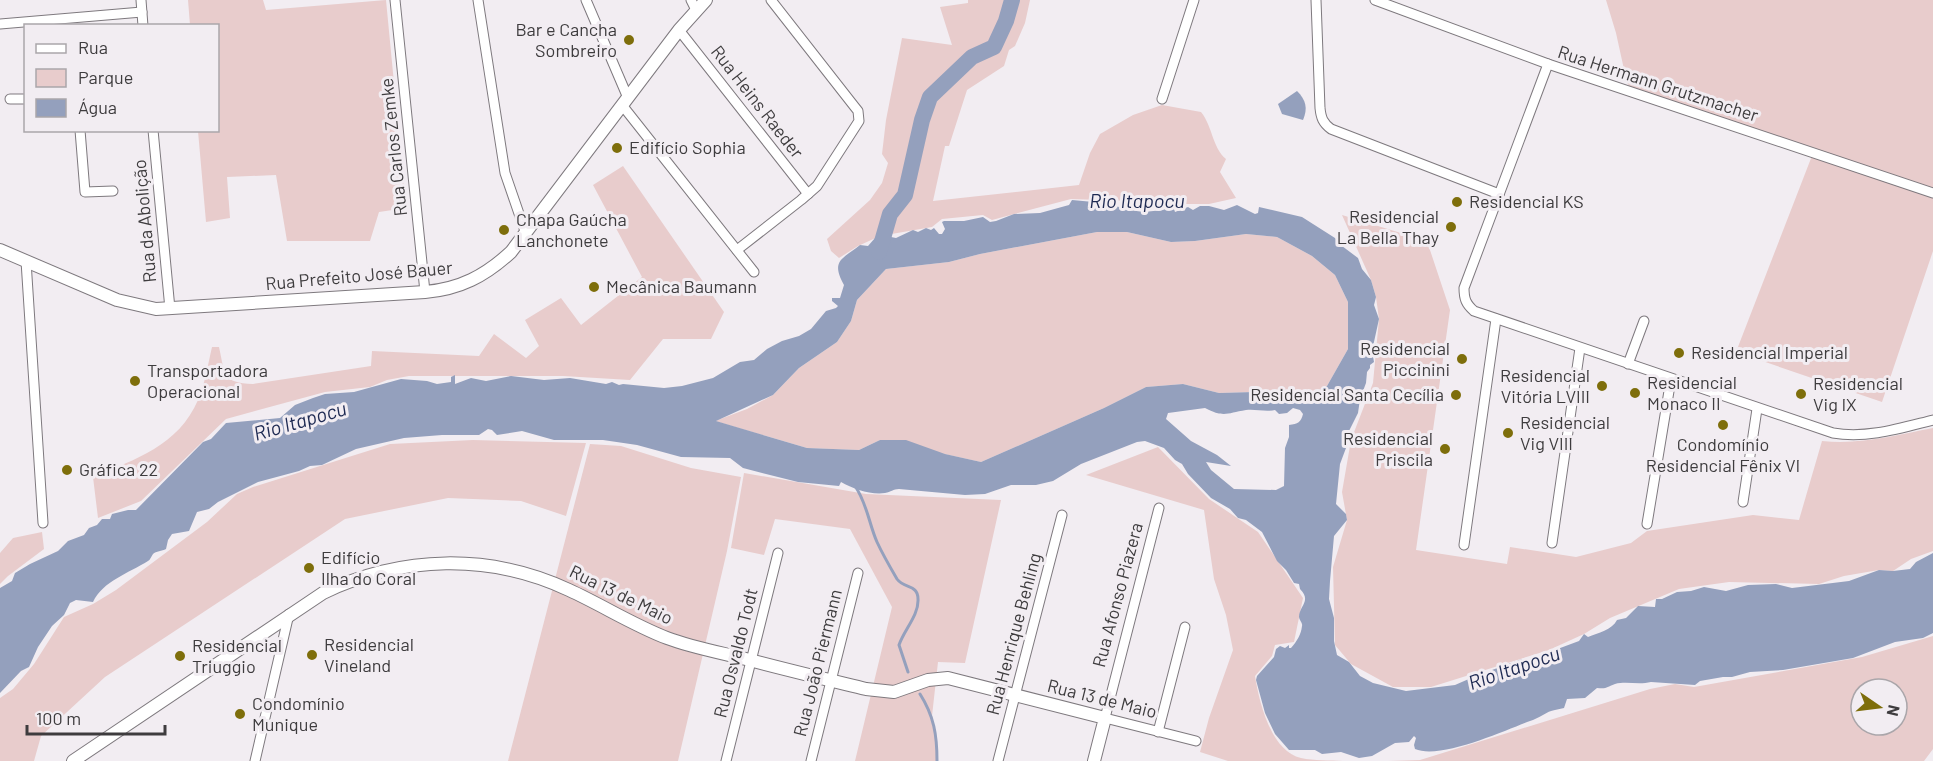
<svg xmlns="http://www.w3.org/2000/svg" width="1933" height="761" viewBox="0 0 1933 761" font-family="Barlow,sans-serif">
<style>
.green{fill:#e8cccc;fill-rule:evenodd}
.water{fill:#94a0bd;fill-rule:evenodd}
.lines{fill:none;stroke-linecap:round;stroke-linejoin:round}
.stream{stroke:#94a0bd;stroke-width:3}
.river{stroke:#94a0bd;stroke-width:16}
.street-casing{stroke:#7e797e;stroke-width:11}
.secondary-casing{stroke:#7e797e;stroke-width:14}
.street{stroke:#fff;stroke-width:9}
.secondary{stroke:#fff;stroke-width:12}
.poi-dot{fill:#7e6e0b;stroke:#f2edf2;stroke-width:2}
.labels{text-anchor:middle;stroke-width:6;stroke-linejoin:round;paint-order:stroke}
.poi-label{font-size:18px;fill:#3e3c3e;stroke:#f2edf2;text-anchor:start}
.street-label{font-size:18px;fill:#3e3c3e;stroke:#f2edf2}
.water-label{font-size:20px;font-style:italic;fill:#1d2952;stroke:#f2edf2}
</style>
<rect width="100%" height="100%" fill="#f2edf2"/>
<g class="green">
<path d="M188 0H263L266 10 386 0 406 208 379 212 370 241H287L276 175 227 177 230 218 206 222 198 131 218 130V26L190 25Z"/>
<path d="M968 0H1030L1025 23 1015 46 1009 50 1004 66 967 90 949 146H945L933 201 1079 185 1090 153 1100 134 1133 115 1162 105 1201 112C1213 127 1212 147 1226 159L1220 172 1236 198 1209 204H1149L1128 201 1071 199 992 220 983 215 942 219 932 227 880 236 858 246 839 258 831 251 827 239 870 200 882 183 888 163 882 154 886 120 902 38 952 45 940 7 968 3Z"/>
<path d="M1606 0H1933V251L1882 402 1736 352 1815 148 1635 93 1627 83 1616 33Z"/>
<path d="M623 166 724 312 711 339H663L630 380 563 376H409L387 380 370 387 325 392 226 419 141 501 98 518 93 477C136 459 178 446 198 400 205 384 208 364 212 347H219C225 374 222 383 253 384L371 366 372 351 479 356 494 334 526 358 539 346 525 320 561 298 581 325 642 277 593 185Z"/>
<path d="M1342 215 1427 241 1450 310 1416 550 1507 564 1510 547 1576 557 1631 543 1647 531 1753 515 1799 520 1822 441C1861 445 1896 435 1933 428V551L1911 559 1893 571 1879 570 1844 576 1819 584 1729 582 1679 589 1610 618 1584 634 1549 650 1431 687H1393L1351 664 1335 645 1333 567 1347 520 1342 492 1351 440 1373 383 1379 319 1376 297 1371 280Z"/>
<path d="M1097 232H1127L1171 242 1195 241 1246 234 1277 237 1312 256 1335 275 1348 302V349L1327 386 1308 398 1254 392 1219 393 1183 384 1146 387 1104 408 981 462 880 440 859 450 807 448 715 421 747 409 773 395 799 368 837 342 851 321 857 300 886 269 949 262 980 254Z"/>
<path d="M473 440 586 443 566 516 521 501 448 498 345 519 105 677 41 736 34 761H0V698L13 689 34 664 64 617 93 604 116 590 207 522 237 494 253 487 390 444Z"/>
<path d="M590 444 621 446 691 468 741 477 727 551 678 761H508Z"/>
<path d="M1158 447 1209 499 1258 532 1303 598 1294 642 1275 645 1272 656 1255 676C1259 702 1271 751 1301 758 1314 761 1330 760 1343 761H1228L1200 752 1209 718 1233 650 1226 615 1214 579 1204 510 1086 475Z"/>
<path d="M744 473 866 494 1001 500 965 663 938 662 932 716 937 746V761H855L892 607 850 529 775 519 764 555 731 548Z"/>
<path d="M42 532 44 549 8 576 0 584V553L13 538Z"/>
<path d="M1933 636V749L1924 761H1388L1420 760 1650 689 1675 684 1694 687 1862 657ZM1861 689H1897V725H1861Z"/>
</g>
<g class="water">
<path d="M1297 91C1306 100 1308 108 1303 120L1282 114 1278 104Z"/>
<path d="M1072 200 1115 204 1121 209 1144 212 1163 210 1170 206 1175 207 1174 209 1175 212 1188 207 1193 210 1200 206H1209L1224 210 1237 205 1255 214 1258 213 1259 207 1302 217 1335 238 1342 246 1358 258 1362 269 1371 280 1376 297 1374 305 1379 319 1372 351 1374 362 1370 365V368L1367 372 1366 383 1360 399 1358 413 1349 431V440L1340 464 1336 504 1346 514 1347 520 1334 536 1330 581 1329 599 1334 618V641L1337 655 1349 662 1360 676 1373 683 1406 691 1455 685 1471 678 1486 675 1492 670 1522 659 1528 660 1579 641 1584 634 1588 637C1598 633 1612 630 1617 620L1626 618 1638 606 1655 607 1656 599H1662L1677 592 1691 591 1704 587 1726 591 1748 585 1776 584 1792 588 1849 581 1879 570 1893 571 1910 569 1916 562 1933 553V633L1923 638 1895 642 1853 658 1783 670 1750 672 1732 677H1723L1700 681 1695 685 1651 682C1639 685 1626 681 1615 684 1606 687 1608 689 1597 688L1585 698 1567 699 1564 708C1561 709 1558 709 1555 710 1547 711 1538 719 1530 721 1504 731 1440 760 1415 749L1414 745 1416 738 1414 736 1409 742 1395 743 1372 756 1359 758 1341 752 1322 754 1315 750H1289L1275 734 1265 713 1256 680 1257 676 1274 657 1276 649 1280 646 1285 648 1289 645V648H1291C1297 641 1301 635 1302 626 1303 623 1299 620 1299 617 1299 606 1312 601 1300 589L1299 584 1294 583 1286 570 1277 561 1262 532 1246 520 1238 518 1230 509 1211 498 1188 474 1182 464 1175 460 1164 448 1145 441 1137 442 1081 464 1053 481 1036 485H1011L985 494 965 495 899 489C893 489 891 492 885 493 871 495 853 489 841 482L839 486 798 482 774 476 743 468 730 458 681 457 637 445 603 440H554L522 431 497 435 492 430 488 429 479 435H442L404 438 356 449 322 465 310 466 299 471 258 482 218 502 209 509 197 512 189 531 172 534 168 540 166 549C162 551 156 551 153 554 151 557 150 560 148 561 129 573 103 581 93 602L76 600 70 603 64 615 52 626 38 647 29 667 21 671 0 693V588L12 581 15 573 30 564 58 551 68 541 84 535 89 528 97 525 102 519H110L112 514 128 510H136L203 442 211 439 226 423 280 418 295 405 313 398 325 394 354 392 401 379 427 381 437 384 451 382V377L455 375V384L471 378 486 381 511 376 544 380 570 378 606 384 612 382 619 385 623 384 664 388 682 386 713 378 740 362 754 360 767 349 782 341 799 336 811 329 826 311 836 308 838 306 832 301V298H840L844 285C830 260 843 259 860 245L868 246 875 238 886 236 896 238 913 230 918 232 926 228 931 230 934 228 939 234H942L945 229 942 222 944 221H964L983 217 990 222 996 221 1014 214 1040 213 1069 205ZM1097 232H1127L1171 242 1195 241 1246 234 1277 237 1312 256 1335 275 1348 302V349L1327 386 1308 398 1254 392 1219 393 1183 384 1146 387 1104 408 981 462 945 454 906 440H880L859 450 807 448 716 421 773 395 799 368 837 342 851 321 857 300 886 269 949 262 980 254ZM1205 408C1224 418 1227 413 1246 410 1256 409 1265 412 1275 410L1279 414 1287 413 1293 408 1300 410 1303 414C1301 422 1298 424 1289 425V437L1285 448 1284 486 1276 490 1234 489 1211 470 1206 462 1231 466 1217 455 1191 441 1166 419 1168 413Z"/>
</g>
<g class="lines">
<g class="stream">
<path d="M855 486C867 503 869 524 877 542 883 555 890 567 897 579 904 589 918 584 918 599 919 615 904 630 899 645L908 672"/>
<path d="M920 694C934 716 937 735 937 761"/>
</g>
<path class="river" d="M879 252 890 214 905 195 922 120 930 97 972 57 994 47 1006 21 1012 0"/>
<g class="street-casing">
<g id="street">
<path d="M141 0 143 26"/>
<path d="M395 0 425 292"/>
<path d="M478 0 505 173 526 234"/>
<path d="M586 0 628 98"/>
<path d="M691 0 696 10"/>
<path d="M1316 0 1320 108C1321 118 1323 123 1331 129L1499 194"/>
<path d="M1375 0 1548 64 1933 193"/>
<path d="M0 24 142 12"/>
<path d="M679 30 808 194"/>
<path d="M1548 64 1464 288C1464 299 1466 304 1474 311L1833 433C1867 439 1901 428 1933 420"/>
<path d="M10 99H26"/>
<path d="M1162 99 1194 0"/>
<path d="M622 105 754 272"/>
<path d="M80 130 85 192 113 191"/>
<path d="M153 130 170 309"/>
<path d="M737 250 801 200 817 186 859 121 858 111 854 106 771 0"/>
<path d="M26 261 43 523"/>
<path d="M1628 364 1644 321"/>
<path d="M1743 502 1757 409"/>
<path d="M1159 508 1105 718 1196 741"/>
<path d="M1647 524 1671 379"/>
<path d="M1552 543 1580 348"/>
<path d="M1464 545 1496 319"/>
<path d="M1158 732 1185 627"/>
<path d="M255 761 289 614"/>
<path d="M726 761 778 553"/>
<path d="M811 761 858 573"/>
<path d="M998 761 1062 515"/>
</g>
</g>
<g class="secondary-casing">
<g id="secondary">
<path d="M0 250 117 300 156 309 425 292C460 289 485 276 511 252L679 30 706 0"/>
<path d="M73 761 323 593C402 555 490 553 569 590 602 605 633 625 667 638 691 647 717 652 742 658 783 669 825 679 866 689L894 692 928 680 948 678 1105 718 1094 761"/>
</g>
</g>
<use href="#street" class="street"/>
<use href="#secondary" class="secondary"/>
</g>
<g class="poi-dot">
<circle cx="629" cy="40" r="6"/>
<circle cx="617" cy="148" r="6"/>
<circle cx="1457" cy="202" r="6"/>
<circle cx="1451" cy="227" r="6"/>
<circle cx="504" cy="230" r="6"/>
<circle cx="594" cy="287" r="6"/>
<circle cx="1679" cy="353" r="6"/>
<circle cx="1462" cy="359" r="6"/>
<circle cx="135" cy="381" r="6"/>
<circle cx="1602" cy="386" r="6"/>
<circle cx="1635" cy="393" r="6"/>
<circle cx="1801" cy="394" r="6"/>
<circle cx="1456" cy="395" r="6"/>
<circle cx="1723" cy="425" r="6"/>
<circle cx="1508" cy="433" r="6"/>
<circle cx="1445" cy="449" r="6"/>
<circle cx="67" cy="470" r="6"/>
<circle cx="309" cy="568" r="6"/>
<circle cx="312" cy="655" r="6"/>
<circle cx="180" cy="656" r="6"/>
<circle cx="240" cy="714" r="6"/>
</g>
<g class="labels">
<g class="poi-label">
<text x="617" y="36" text-anchor="end">Bar e Cancha<tspan x="617" dy="21">Sombreiro</tspan></text>
<text x="629" y="154">Edifício Sophia</text>
<text x="1469" y="208">Residencial KS</text>
<text x="1439" y="223" text-anchor="end">Residencial<tspan x="1439" dy="21">La Bella Thay</tspan></text>
<text x="516" y="226">Chapa Gaúcha<tspan x="516" dy="21">Lanchonete</tspan></text>
<text x="606" y="293">Mecânica Baumann</text>
<text x="1450" y="355" text-anchor="end">Residencial<tspan x="1450" dy="21">Piccinini</tspan></text>
<text x="1691" y="359">Residencial Imperial</text>
<text x="147" y="377">Transportadora<tspan x="147" dy="21">Operacional</tspan></text>
<text x="1590" y="382" text-anchor="end">Residencial<tspan x="1590" dy="21">Vitória LVIII</tspan></text>
<text x="1647" y="389">Residencial<tspan x="1647" dy="21">Monaco II</tspan></text>
<text x="1813" y="390">Residencial<tspan x="1813" dy="21">Vig IX</tspan></text>
<text x="1444" y="401" text-anchor="end">Residencial Santa Cecília</text>
<text x="1520" y="429">Residencial<tspan x="1520" dy="21">Vig VIII</tspan></text>
<text x="1433" y="445" text-anchor="end">Residencial<tspan x="1433" dy="21">Priscila</tspan></text>
<text x="1723" y="451" text-anchor="middle">Condomínio<tspan x="1723" dy="21">Residencial Fênix VI</tspan></text>
<text x="79" y="476">Gráfica 22</text>
<text x="321" y="564">Edifício<tspan x="321" dy="21">Ilha do Coral</tspan></text>
<text x="324" y="651">Residencial<tspan x="324" dy="21">Vineland</tspan></text>
<text x="192" y="652">Residencial<tspan x="192" dy="21">Triuggio</tspan></text>
<text x="252" y="710">Condomínio<tspan x="252" dy="21">Munique</tspan></text>
</g>
<g class="street-label">
<text transform="translate(1658 84) rotate(18)" y="6">Rua Hermann Grutzmacher</text>
<text transform="translate(757 102) rotate(52)" y="6">Rua Heins Raeder</text>
<text transform="translate(394 147) rotate(-96)" y="6">Rua Carlos Zemke</text>
<text transform="translate(145 221) rotate(-95)" y="6">Rua da Abolição</text>
<text transform="translate(359 276) rotate(-5)" y="6">Rua Prefeito José Bauer</text>
<text transform="translate(621 595) rotate(26)" y="6">Rua 13 de Maio</text>
<text transform="translate(1118 595) rotate(-75)" y="6">Rua Afonso Piazera</text>
<text transform="translate(1014 634) rotate(-75)" y="6">Rua Henrique Behling</text>
<text transform="translate(736 653) rotate(-76)" y="6">Rua Osvaldo Todt</text>
<text transform="translate(818 663) rotate(-76)" y="6">Rua João Piermann</text>
<text transform="translate(1102 699) rotate(14)" y="6">Rua 13 de Maio</text>
</g>
<g class="water-label">
<text x="1137" y="208">Rio Itapocu</text>
<text transform="translate(300 421) rotate(-16)" y="7">Rio Itapocu</text>
<text transform="translate(1514 668) rotate(-19)" y="7">Rio Itapocu</text>
</g>
</g>
<rect x="24" y="24" width="195" height="108" fill="#f2edf2" stroke="#aaa6aa" stroke-width="1.5"/>
<rect x="36" y="44" width="30" height="9" fill="#ffffff" stroke="#aaa6aa" stroke-width="1.5"/>
<text x="78" y="54" font-size="18" fill="#3e3c3e">Rua</text>
<rect x="36" y="69" width="30" height="18" fill="#e8cccc" stroke="#aaa6aa" stroke-width="1.5"/>
<text x="78" y="84" font-size="18" fill="#3e3c3e">Parque</text>
<rect x="36" y="99" width="30" height="18" fill="#94a0bd" stroke="#aaa6aa" stroke-width="1.5"/>
<text x="78" y="114" font-size="18" fill="#3e3c3e">Água</text>
<g transform="translate(1879 707) rotate(104)"><circle r="28" fill="#f2edf2" stroke="#aaa6aa" stroke-width="1.5"/>
<path d="M0-4.5L10 22L0 15L-10 22Z" fill="#7e6e0b"/>
<text y="-9" font-size="16" font-weight="bold" text-anchor="middle" fill="#3e3c3e">N</text>
</g>
<path d="M27 725v9h138v-9" fill="none" stroke="#3e3c3e" stroke-width="3"/>
<text x="36" y="725" font-size="18" fill="#3e3c3e" stroke="#f2edf2" stroke-width="4.5" paint-order="stroke">100 m</text>
</svg>
